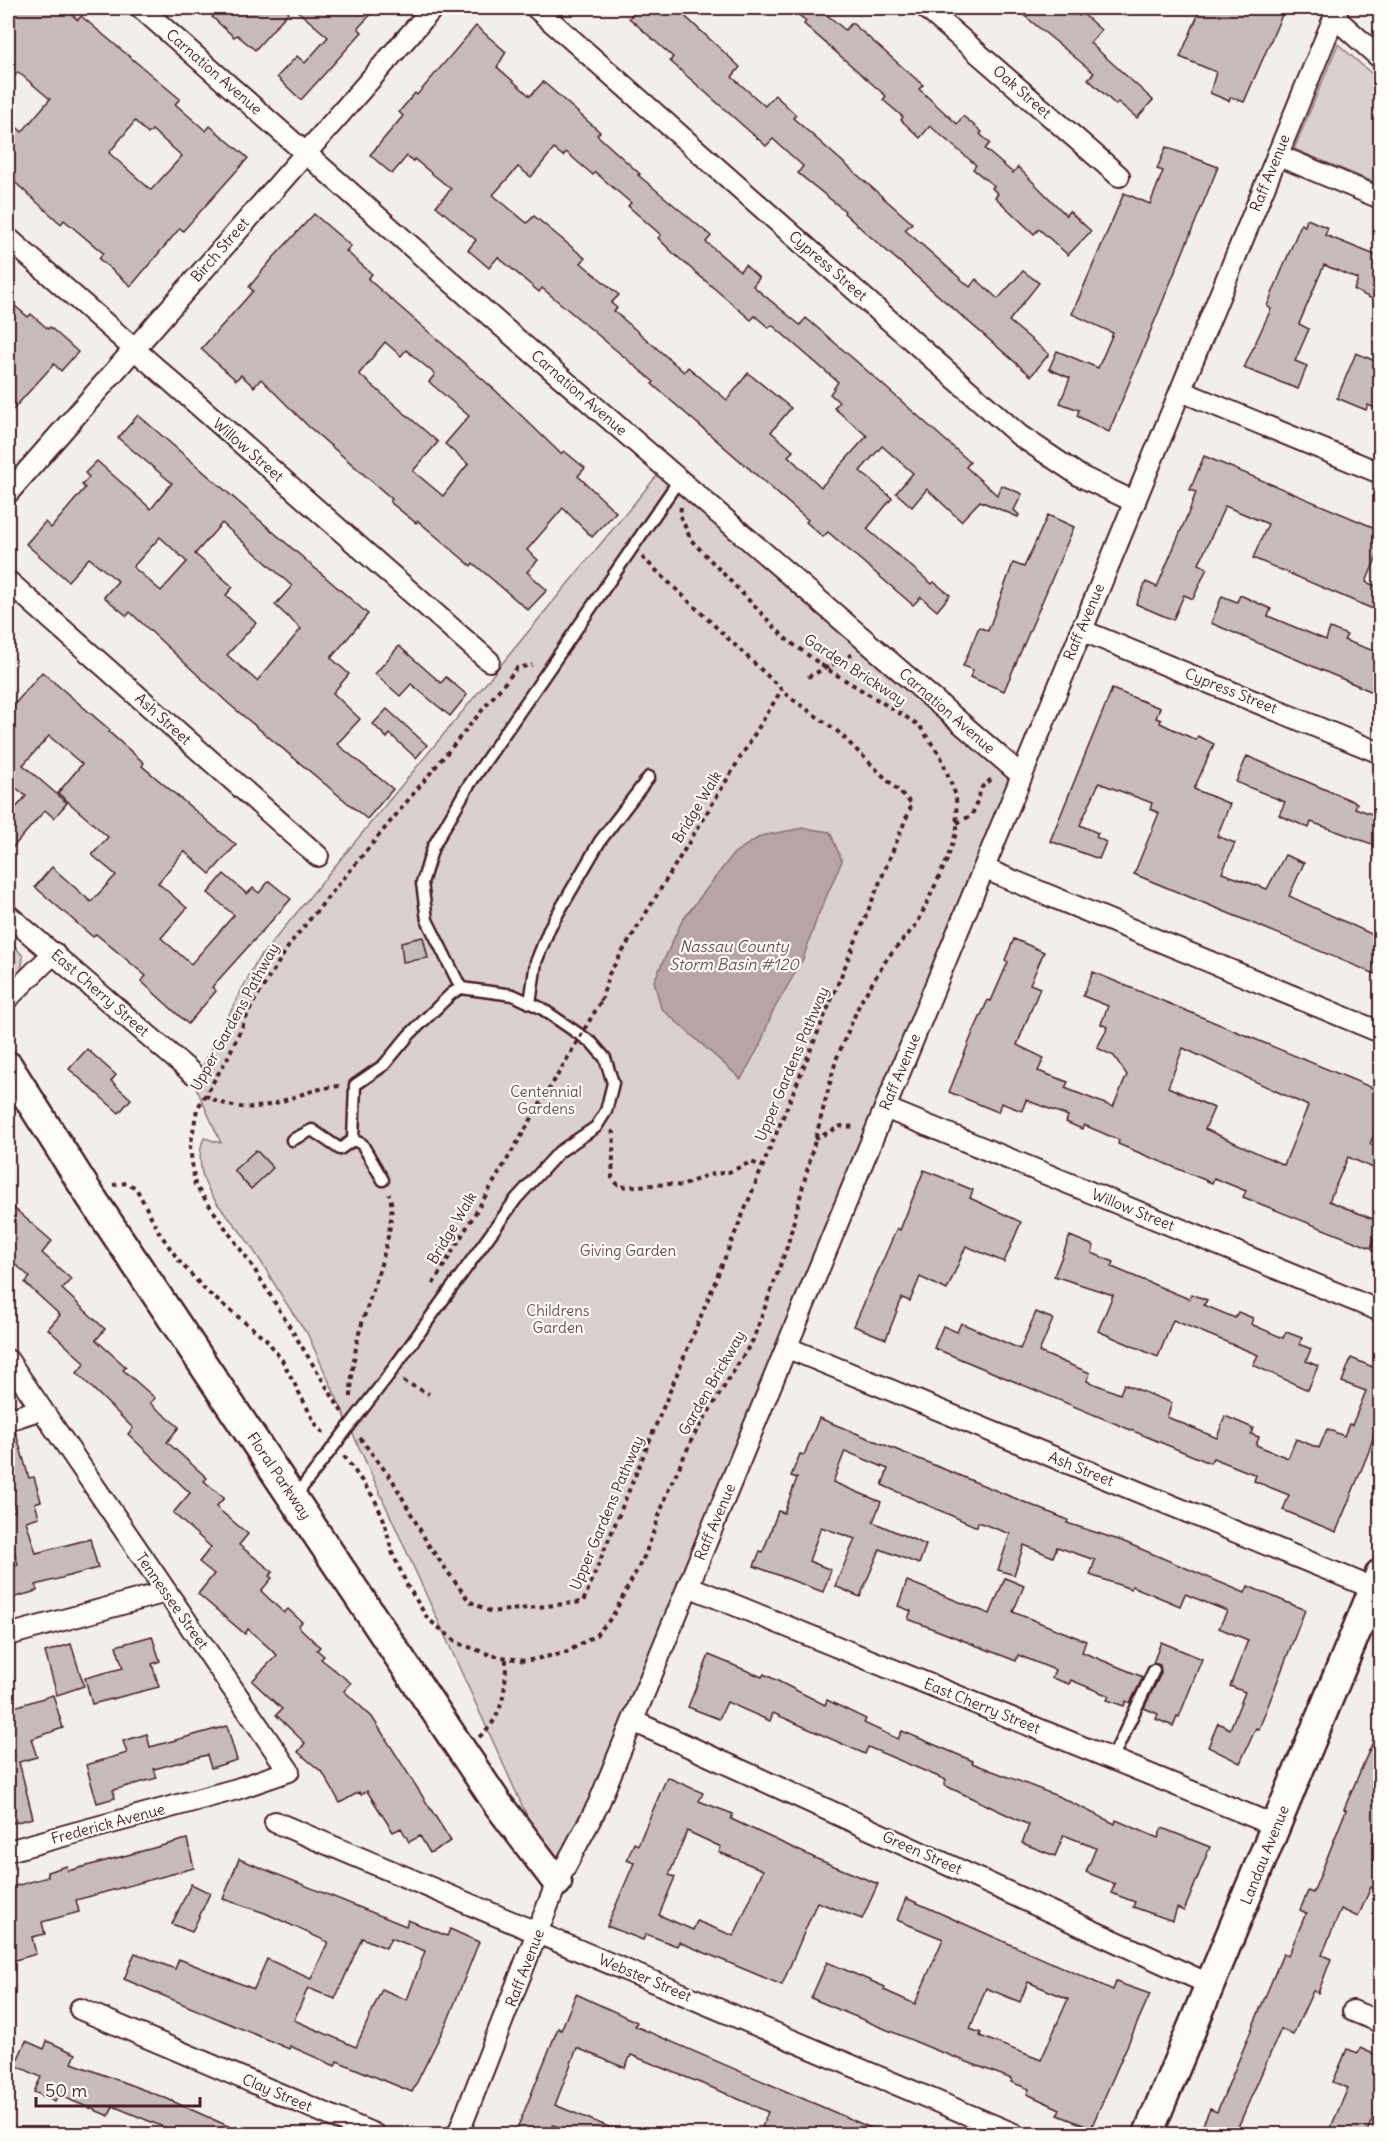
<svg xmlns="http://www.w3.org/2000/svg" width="1388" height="2142" viewBox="0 0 1388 2142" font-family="Delius,sans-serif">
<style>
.green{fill:#d9d0cf;stroke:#92787d;stroke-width:1.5}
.water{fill:#b7a5a6;stroke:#8b6f75;stroke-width:1.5}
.building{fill:#c8bbbb;stroke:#4a1f2b;stroke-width:1.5;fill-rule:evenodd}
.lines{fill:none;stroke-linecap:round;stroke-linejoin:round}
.lane-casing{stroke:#4a1f2b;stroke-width:15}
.street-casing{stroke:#4a1f2b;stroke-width:24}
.secondary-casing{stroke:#4a1f2b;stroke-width:33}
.path{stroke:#4a1f2b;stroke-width:4;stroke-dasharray:4.5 4.5;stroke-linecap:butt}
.lane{stroke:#fdfcf7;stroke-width:10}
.street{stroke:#fdfcf7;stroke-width:20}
.secondary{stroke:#fdfcf7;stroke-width:28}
.path-bridge{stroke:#4a1f2b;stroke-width:4;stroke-dasharray:4.5 4.5;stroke-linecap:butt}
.labels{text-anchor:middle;stroke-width:4.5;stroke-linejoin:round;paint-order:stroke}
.street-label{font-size:15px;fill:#4a1f2b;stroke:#fdfcf7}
.park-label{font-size:15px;fill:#6e4b54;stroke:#fdfcf7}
.water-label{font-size:16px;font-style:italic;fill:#704e56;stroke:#fdfcf7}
</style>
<rect width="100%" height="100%" fill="#f2efeb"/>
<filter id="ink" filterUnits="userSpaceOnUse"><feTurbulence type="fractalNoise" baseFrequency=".0167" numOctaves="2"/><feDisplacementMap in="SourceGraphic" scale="12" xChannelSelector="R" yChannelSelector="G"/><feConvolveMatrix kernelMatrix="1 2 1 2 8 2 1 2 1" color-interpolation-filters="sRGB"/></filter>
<g filter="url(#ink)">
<g class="green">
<path d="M1338 44 1380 81V185L1294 149Z"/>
<path d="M664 467 1021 775 557 1882 307 1333C284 1304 268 1270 246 1239 232 1219 216 1207 205 1183 200 1171 198 1150 204 1138L221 1143 194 1083 256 962Z"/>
<path d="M8 938 23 956C22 971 21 978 8 985Z"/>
</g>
<path class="water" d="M803 828 830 832 842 861 817 918 803 959 772 1013 760 1045 741 1079 661 1008 654 981 682 921 734 853 761 836Z"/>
<g class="building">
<path d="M16 8H64L78 20 81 16 180 99 175 104 206 131 210 126 248 158 183 231 180 228 131 286 99 259 103 253 64 220 61 224 8 176V119L22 132 50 99 18 72 8 84V17ZM135 121 148 134 152 130 182 156 151 190 109 153Z"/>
<path d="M221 8H292L255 50 237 35 234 37 212 17Z"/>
<path d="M294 8H377L358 28 362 32 301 100 277 77 297 56 305 63 328 37Z"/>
<path d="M638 8H676L740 67 732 77 765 106 775 95 796 115 793 118 912 223 905 230 970 287 976 279 998 299 1023 271 1039 283 1009 321 1049 354 1031 376 865 232 844 213 845 211 798 173 803 166 773 139 766 146 670 61 673 57 629 18Z"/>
<path d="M790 8H819L845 30 852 23 923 85 919 89 957 124 963 116 982 132 980 134 990 143 985 149 1013 173 1018 167 1066 215 1069 211 1091 231 1068 255 1039 229 1034 234 995 197 998 194 992 188 994 186 973 169 976 165 930 126 920 138 901 120 903 117 883 100 886 96 804 24 806 21Z"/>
<path d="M1015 8H1069L1079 16 1082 13 1101 30 1090 43 1153 100 1137 118 1118 102 1116 105 1088 79 1094 73Z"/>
<path d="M1201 8H1285L1244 102 1231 97 1229 101 1210 93 1216 72 1180 57Z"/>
<path d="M476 26 506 52 497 67 530 96 543 82 548 86 600 132 597 135 640 174 638 175 711 236 706 242 740 271 745 265 759 278 753 286 800 325 806 318 856 361 970 462 966 467 997 495 1001 485 1022 494 1014 510 1019 515 1018 517 980 501 961 521 927 489 912 507 896 493 913 473 882 446 860 471 892 498 867 529 932 584 934 582 950 595 937 611 921 597 913 605 828 532 823 537 806 522 808 520 652 384 654 382 542 288 539 292 498 257 489 268 468 250 476 240 436 206 451 189 414 159 413 161 407 156 392 174 370 155 403 116 399 112 415 93 417 95ZM554 149 563 156 566 152 593 175 595 172 631 203 628 206 661 235 658 238 673 253 751 320 755 316 769 328 772 325 838 382 830 394 839 402 834 408 867 436 821 487 788 456 793 451 771 432 791 408 748 373 727 400 688 367 684 372 614 311 617 308 611 303 619 295 581 263 585 258 534 216 527 223 493 195 518 167 531 177Z"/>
<path d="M1166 147 1218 167 1109 432 1077 416 1079 410 1060 403 1070 378 1049 369 1057 351 1098 368 1113 333 1072 314 1124 193 1150 204 1163 171 1157 169Z"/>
<path d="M314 214 351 246 346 251 372 274 368 279 495 390 561 454 564 451 585 468 578 476 616 512 592 537 563 508 527 550 538 560 527 572 547 590 528 610 473 563 471 566 418 521 416 523 390 502 392 499 308 426 261 379 254 387 241 375 236 380 201 349 253 291 249 287 273 258ZM385 342 401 356 406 350 435 374 429 382 469 416 445 444 468 464 443 496 413 471 438 442 359 374Z"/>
<path d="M1307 219 1328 228 1325 235 1380 257V303L1354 290 1358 279 1324 265 1299 324 1309 329 1295 361 1307 366 1298 389 1244 368 1271 309 1267 306 1301 224 1305 226Z"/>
<path d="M8 300 28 317 31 314 48 329 50 327 78 352 61 371 54 364 8 415Z"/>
<path d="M1356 353 1380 363V410L1368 405 1366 410 1337 398Z"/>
<path d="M138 415 368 614 331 658 349 674 333 693 360 719 337 744 393 789 367 819 229 704 130 612 127 616 104 597 118 581 89 558 68 581 26 544 45 522 51 528 85 488 82 485 89 477 85 473 97 461 151 509 172 483 118 438ZM222 523 292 586 275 605 301 629 257 681 227 655 256 623 226 595 233 587 195 554ZM160 537 187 562 161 591 133 567Z"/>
<path d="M1204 456 1380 530V549L1366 582 1380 588V612L1253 558 1268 524 1225 506 1199 564 1207 568 1193 599 1184 595 1173 620 1136 604 1146 582 1157 587 1190 509 1196 492 1190 490Z"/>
<path d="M1048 515 1074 527 1004 691 970 677 973 670 963 666 979 627 988 631 1013 563 1024 567Z"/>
<path d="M1240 595 1271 609 1268 616 1326 640 1330 628 1347 635 1344 640 1380 653V695L1211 623 1222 596 1237 602Z"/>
<path d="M399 646 441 683 446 677 467 695 450 716 411 684 400 696 375 674Z"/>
<path d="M42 672 110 730 109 732 144 763 142 766 236 845 210 874 184 851 158 883 187 908 161 938 191 964 234 915 208 893 224 874 247 894 253 888 259 893 269 881 291 899 212 987 216 991 188 1024 141 981 146 976 96 934 93 937 35 887 52 867 91 902 116 875 92 855 108 837 58 793 82 764 49 736 23 765 67 803 54 818 45 810 8 853V817L26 796 9 782 8 784V712Z"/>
<path d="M1112 689 1160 708 1156 718 1161 720 1160 723 1196 740 1198 736 1214 744 1194 789 1230 804 1217 836 1235 843 1222 873 1267 889 1285 855 1304 863 1289 896 1380 938V976L1134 874 1159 813 1150 809 1152 803 1099 783 1080 825 1098 833 1096 837 1106 842 1099 859 1050 841Z"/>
<path d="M387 709 427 745 416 758 390 734 387 738 373 724Z"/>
<path d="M1247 756 1357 803 1355 808 1380 817V847L1311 822 1309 828 1279 815 1285 802 1236 782Z"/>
<path d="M423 937 428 958 403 962 401 942Z"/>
<path d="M1014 939 1044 952 1030 984 1040 988 1017 1045 1044 1058 1038 1071 1068 1082 1065 1088 1113 1107 1127 1075 1114 1056 1097 1048 1108 1027 1101 1024 1108 1006 1083 996 1093 972 1380 1091V1119L1370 1144 1380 1148V1171L1348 1157 1329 1201 1380 1222 1371 1248 1243 1197 1246 1191 1214 1178 1212 1183 1118 1144 1119 1140 1084 1125 1082 1129 1066 1122 1068 1116 1026 1100 1022 1111 1001 1103 998 1112 949 1092 971 1037 988 1000 991 1001 1008 962 1005 960ZM1183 1048 1308 1106 1284 1165 1205 1129 1214 1108 1168 1087Z"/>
<path d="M87 1049 116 1075 111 1081 131 1099 119 1113 69 1069Z"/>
<path d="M256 1150 273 1168 251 1189 234 1170Z"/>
<path d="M924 1170 973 1190 970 1198 1021 1222 1004 1262 966 1246 947 1290 920 1277 910 1301 902 1298 886 1339 854 1326 897 1228 900 1230Z"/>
<path d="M8 1203 52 1241 42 1253 71 1279 62 1289 105 1329 96 1340 126 1367 123 1370 155 1398 150 1403 179 1427 167 1442 207 1478 204 1481 224 1498 216 1507 248 1534 239 1545 273 1572 269 1576 272 1578 261 1591 284 1613 288 1609 302 1622 298 1626 320 1647 317 1650 324 1656 321 1659 351 1683 344 1691 372 1717 451 1841 430 1853 420 1836 409 1842 401 1828 393 1832 367 1791 361 1795 359 1792 340 1803 323 1773 298 1752 305 1743 276 1715 282 1709 252 1681 277 1655 248 1629 245 1634 198 1594 214 1574 199 1562 211 1547 173 1513 190 1493 128 1434 133 1428 77 1373 85 1363 48 1329 60 1315 25 1283 30 1277 8 1258Z"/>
<path d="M1070 1236 1094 1246 1092 1253 1114 1262 1112 1267 1189 1299 1191 1294 1207 1300 1204 1305 1235 1318 1238 1312 1253 1318 1251 1324 1283 1338 1286 1332 1302 1338 1299 1344 1311 1349 1306 1361 1318 1366 1308 1390 1253 1365 1258 1355 1173 1320 1158 1357 1098 1331 1113 1295 1054 1276Z"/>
<path d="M1036 1312 1053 1319 1039 1352 1090 1373 1087 1381 1120 1394 1124 1384 1172 1403 1167 1417 1217 1438 1225 1416 1253 1428 1251 1434 1259 1437 1256 1445 1288 1458 1296 1439 1319 1448 1327 1429 1344 1436 1349 1424 1352 1425 1366 1391 1342 1382 1351 1358 1375 1368 1380 1356V1414L1369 1451 1336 1532 1283 1510 1289 1495 1254 1481 1256 1475 1213 1458 1210 1463 934 1348 943 1326 957 1332 961 1323 1020 1349Z"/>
<path d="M819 1418 1068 1520 1067 1523 1122 1541 1245 1593 1248 1586 1305 1610 1259 1729 1256 1728 1240 1763 1208 1747 1218 1723 1230 1729 1245 1692 1230 1686 1248 1640 1219 1628 1227 1611 1185 1594 1180 1606 1132 1586 1131 1589 1090 1575 1095 1560 1057 1547 1053 1557 1024 1545 1014 1575 998 1570 1010 1534 978 1522 977 1527 882 1485 888 1469 845 1451 833 1482 881 1502 873 1522 926 1545 919 1564 880 1549 860 1597 835 1586 855 1539 821 1527 809 1561 831 1570 823 1592 754 1566 760 1551 763 1552 778 1511 784 1513 797 1478 791 1476 800 1454 804 1455Z"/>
<path d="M15 1430 29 1478 34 1477 41 1501 35 1503 39 1517 26 1521 36 1553 90 1539 98 1568 36 1585 37 1591 8 1599V1568L18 1565 8 1525V1513L15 1511 8 1485V1432Z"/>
<path d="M1005 1578 1024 1586 1013 1612 1086 1641 1082 1652 1143 1677 1130 1703 1126 1701 1124 1706 1107 1700 1109 1696 1071 1680 1069 1684 1052 1678 1055 1670 1018 1655 1016 1661 908 1619 911 1611 898 1606 907 1581 990 1614Z"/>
<path d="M152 1636 160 1661 152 1664 159 1687 92 1704 85 1678 123 1668 116 1646Z"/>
<path d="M1161 1642 1202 1659 1179 1717 1177 1716 1173 1726 1156 1719 1158 1714 1144 1708 1161 1673 1160 1665 1153 1663Z"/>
<path d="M71 1644 84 1686 57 1695 45 1652Z"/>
<path d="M709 1655 762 1677 764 1674 825 1705 827 1700 866 1719 864 1723 898 1739 902 1731 973 1761 972 1763 1060 1797 1115 1824 1116 1820 1158 1838 1162 1828 1210 1847 1184 1911 1177 1908 1173 1921 1133 1907 1135 1902 1111 1893 1115 1884 1086 1872 1096 1848 1064 1835 1055 1856 1022 1843 1029 1825 944 1785 946 1780 868 1747 865 1754 773 1713 770 1721 727 1702 719 1719 688 1707Z"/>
<path d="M53 1695 63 1728 31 1739 37 1757 19 1762 33 1818 13 1823 8 1804V1709Z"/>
<path d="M1380 1725V1820L1372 1842 1380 1845 1374 1866 1380 1869V1891L1371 1887 1358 1917 1341 1909 1322 1955 1331 1959 1318 1993 1313 1991 1293 2035 1281 2029 1235 2134H1199L1210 2109 1217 2112 1283 1954 1288 1956 1306 1913 1300 1910 1308 1891 1313 1893 1346 1810 1344 1809Z"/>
<path d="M227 1726 237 1760 211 1768 207 1755 154 1769 157 1778 113 1790 115 1798 97 1803 86 1765 127 1753 123 1741 147 1734 150 1747Z"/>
<path d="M667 1777 703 1793 699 1801 733 1814 731 1819 817 1859 878 1884 862 1919 817 1902 782 1985 679 1942 677 1946 646 1934 643 1940 607 1926 634 1863 627 1860 634 1843 638 1845ZM687 1831 721 1847 719 1852 763 1870 734 1936 697 1921 693 1930 659 1915 675 1877 669 1875Z"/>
<path d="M187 1839 194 1868 76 1900 79 1912 42 1922 45 1934 32 1937 36 1954 12 1961 8 1942V1888L48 1877 47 1872 67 1866 68 1871Z"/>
<path d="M239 1859 406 1926 408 1920 447 1936 450 1929 479 1942 448 2020 412 2092 337 2061 335 2066 290 2046 289 2049 124 1979 135 1953 175 1969 179 1959 254 1989 267 1959 311 1979 328 1942 265 1913 223 1899ZM362 1938 386 1948 391 1938 425 1951 407 2000 382 1989 356 2047 294 2020 308 1988 335 1999Z"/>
<path d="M191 1884 210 1893 192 1932 172 1924Z"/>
<path d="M906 1898 1113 1990 1116 1982 1150 1994 1091 2128 1058 2115 1060 2109 1027 2094 1029 2089 1011 2082 1012 2079 933 2049 811 1998 827 1962 885 1987 884 1990 915 2004 943 1939 897 1920ZM1028 1982 1068 1999 1041 2060 980 2036 981 2033 970 2029 986 1988 1020 2002Z"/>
<path d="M576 1994 637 2022 635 2026 885 2134H779L762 2127 768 2112 720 2091 631 2055 625 2068 577 2048 555 2105 626 2134H579L553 2125 549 2134H515L558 2028 561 2030Z"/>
<path d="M26 2041 44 2049 47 2041 76 2054 72 2063 163 2097 246 2134H180L113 2106 109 2116 58 2095 55 2102 34 2092 41 2077 15 2065Z"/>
<path d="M1360 2048 1380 2057V2100L1366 2134H1328L1348 2088 1333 2082 1347 2049 1358 2053Z"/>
</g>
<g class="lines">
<g class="lane-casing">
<g id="lane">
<path d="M939 19 950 8"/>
<path d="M461 988 427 920 422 883 433 847 467 788 679 480"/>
<path d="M530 1003 536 962 550 927 600 841 649 777"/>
<path d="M292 1140 312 1130 340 1149 353 1140 355 1085 384 1065 409 1035 452 993 461 988 513 995 541 1008 592 1043 605 1058 613 1083 606 1111 596 1127 559 1152 516 1199 388 1376 294 1498"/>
<path d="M353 1140 362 1144 383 1180"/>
<path d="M1112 1759 1154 1670"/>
</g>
</g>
<g class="street-casing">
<g id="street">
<path d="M141 8 505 329 1021 775"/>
<path d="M536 8 1019 435 1080 476 1135 502"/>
<path d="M926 8 1119 176"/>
<path d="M1334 17 1380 58"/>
<path d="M1277 155 1380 198"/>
<path d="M8 238 489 661"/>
<path d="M1181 391 1380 473"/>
<path d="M8 493 433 8"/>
<path d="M8 581 318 856"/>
<path d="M1081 630 1380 753"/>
<path d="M985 869 1380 1032"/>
<path d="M8 915 192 1073"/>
<path d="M8 998 54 953"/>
<path d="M885 1108 1380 1311"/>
<path d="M788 1348 1375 1589"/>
<path d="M8 1360 289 1771 237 1789 8 1851"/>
<path d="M8 1420 41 1409"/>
<path d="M688 1586 1276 1826"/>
<path d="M8 1635 166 1592"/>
<path d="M633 1721 1211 1985"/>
<path d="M275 1822 1014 2134"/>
<path d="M80 2009 374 2134"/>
<path d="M1353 2011 1380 2022"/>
<path d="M458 2134 557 1882 598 1805 1338 8"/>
</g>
</g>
<g class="secondary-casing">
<g id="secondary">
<path d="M8 1066 89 1194 497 1803 557 1882"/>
<path d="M1148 2134 1380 1574"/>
</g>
</g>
<g class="path">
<path d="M808 677 853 654"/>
<path d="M957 823 972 815 982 787 994 777"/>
<path d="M601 1001 609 974 782 689"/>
<path d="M205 1095C261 1126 287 1090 340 1086"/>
<path d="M611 1131 614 1133 612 1178 620 1187 669 1184 682 1186 707 1175 729 1172 751 1162 762 1166"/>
<path d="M815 1139 841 1126 855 1127"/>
<path d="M113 1185 127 1183 136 1188 159 1232 179 1261 207 1292 266 1339 282 1360 315 1423 325 1435"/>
<path d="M433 1284 557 1076"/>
<path d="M403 1381 429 1394"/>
<path d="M351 1397C351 1377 354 1357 358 1337 366 1305 401 1222 389 1194"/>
<path d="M342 1412 253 1267 195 1185 190 1148 197 1109 227 1059 253 1003 292 941 517 668 532 665"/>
<path d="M360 1438 393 1481 429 1546 469 1601 491 1612 583 1602 912 804 836 730 792 699 642 557"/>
<path d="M344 1456 374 1498 384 1520 392 1552 407 1585 428 1619 458 1643 491 1655 525 1661 565 1653 596 1635 612 1617 645 1555 668 1491 693 1437 753 1340 787 1247 836 1060 860 1003 888 957 917 924 947 860 957 830 956 796 941 757 919 725 827 669 786 639 691 540 680 515 681 507"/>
<path d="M479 1737C504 1718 506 1687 506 1658"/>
</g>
<use href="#lane" class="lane"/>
<use href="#street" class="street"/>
<use href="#secondary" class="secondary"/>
<path class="path-bridge" d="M557 1076 601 1001"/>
</g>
</g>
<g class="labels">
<g class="street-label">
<text transform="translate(214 72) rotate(41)" y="5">Carnation Avenue</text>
<text transform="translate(1022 92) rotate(41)" y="5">Oak Street</text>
<text transform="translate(1270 173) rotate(-68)" y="5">Raff Avenue</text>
<text transform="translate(220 250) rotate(-49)" y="5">Birch Street</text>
<text transform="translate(828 266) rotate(41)" y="5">Cypress Street</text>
<text transform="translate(579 393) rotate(41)" y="5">Carnation Avenue</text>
<text transform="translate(248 450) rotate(41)" y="5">Willow Street</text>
<text transform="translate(1084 622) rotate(-67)" y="5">Raff Avenue</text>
<text transform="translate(855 670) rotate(33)" y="5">Garden Brickway</text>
<text transform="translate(1231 691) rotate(22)" y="5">Cypress Street</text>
<text transform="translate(947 711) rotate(41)" y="5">Carnation Avenue</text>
<text transform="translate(163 719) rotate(42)" y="5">Ash Street</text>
<text transform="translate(697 807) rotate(-59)" y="5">Bridge Walk</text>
<text transform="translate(100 993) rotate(41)" y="5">East Cherry Street</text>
<text transform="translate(235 1017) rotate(-61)" y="5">Upper Gardens Pathway</text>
<text transform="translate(792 1064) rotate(-67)" y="5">Upper Gardens Pathway</text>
<text transform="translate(900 1072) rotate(-67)" y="5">Raff Avenue</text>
<text transform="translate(1133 1210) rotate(22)" y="5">Willow Street</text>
<text transform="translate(452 1228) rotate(-59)" y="5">Bridge Walk</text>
<text transform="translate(712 1383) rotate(-60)" y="5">Garden Brickway</text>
<text transform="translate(1081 1469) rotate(22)" y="5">Ash Street</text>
<text transform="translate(279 1476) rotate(56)" y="5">Floral Parkway</text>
<text transform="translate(607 1513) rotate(-67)" y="5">Upper Gardens Pathway</text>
<text transform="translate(715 1522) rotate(-67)" y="5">Raff Avenue</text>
<text transform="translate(172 1601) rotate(55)" y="5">Tennessee Street</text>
<text transform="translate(982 1706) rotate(22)" y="5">East Cherry Street</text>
<text transform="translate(108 1824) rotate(-15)" y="5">Frederick Avenue</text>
<text transform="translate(922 1853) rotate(24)" y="5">Green Street</text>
<text transform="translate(1265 1855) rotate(-68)" y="5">Landau Avenue</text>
<text transform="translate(525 1968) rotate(-69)" y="5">Raff Avenue</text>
<text transform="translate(645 1978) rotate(23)" y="5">Webster Street</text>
<text transform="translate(277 2093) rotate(23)" y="5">Clay Street</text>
</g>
<g class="park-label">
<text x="546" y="1097">Centennial<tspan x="546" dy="17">Gardens</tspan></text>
<text x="628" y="1256">Giving Garden</text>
<text x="558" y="1316">Childrens<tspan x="558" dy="17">Garden</tspan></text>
</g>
<g class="water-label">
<text x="734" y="952">Nassau County<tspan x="734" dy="18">Storm Basin #120</tspan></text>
</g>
</g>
<rect width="1388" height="2142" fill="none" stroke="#fdfcf7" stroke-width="30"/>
<rect x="15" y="15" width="1358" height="2112" fill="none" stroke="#4a1f2b" stroke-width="2" filter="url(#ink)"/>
<path d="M36 2097v9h164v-9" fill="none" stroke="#4a1f2b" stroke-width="3"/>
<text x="45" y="2097" font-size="18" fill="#4a1f2b" stroke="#fdfcf7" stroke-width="4.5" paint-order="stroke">50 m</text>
</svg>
